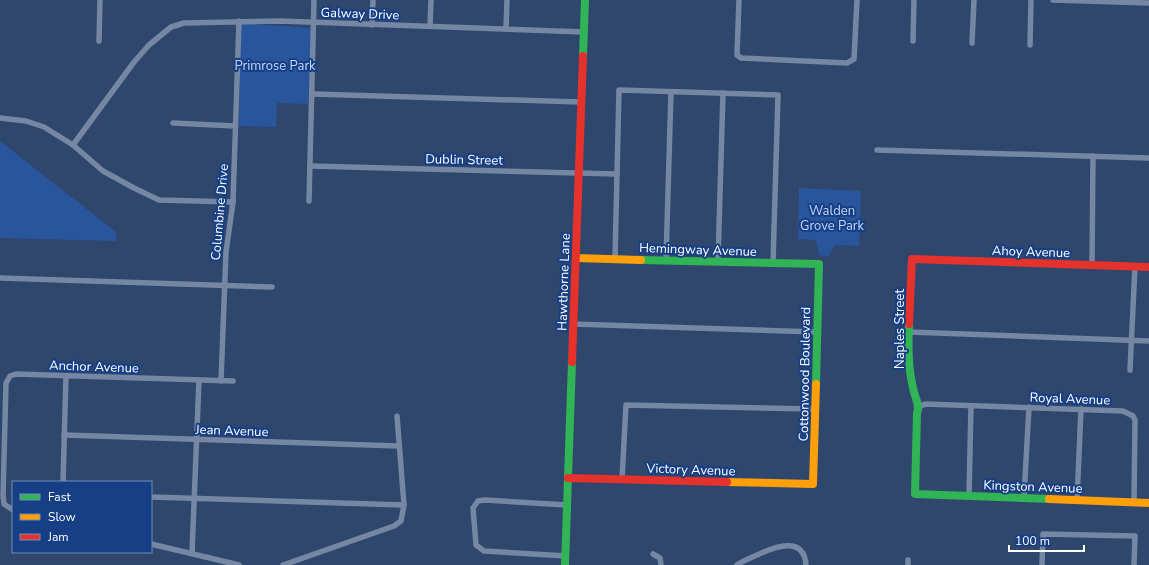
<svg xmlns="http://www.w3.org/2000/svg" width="1149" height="565" viewBox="0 0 1149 565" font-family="'Nunito Sans',sans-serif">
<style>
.green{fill:#29559d}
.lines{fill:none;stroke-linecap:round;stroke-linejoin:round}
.street{stroke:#7687a3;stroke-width:5.5}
.fast{stroke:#30b455;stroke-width:8}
.slow{stroke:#ff9f0a;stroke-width:8}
.jam{stroke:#e5322d;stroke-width:8}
.labels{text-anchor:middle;stroke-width:4;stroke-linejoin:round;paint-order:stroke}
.street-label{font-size:13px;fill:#fff;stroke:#163f86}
.park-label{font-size:13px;fill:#c1d7fa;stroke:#163f86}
</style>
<rect width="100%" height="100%" fill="#2f466d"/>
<g class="green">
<path d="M241 23 311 28 308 104 277 103 276 127 239 126Z"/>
<path d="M0 141 116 232V241L0 238Z"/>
<path d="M799 188 861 191 859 246 835 245 828 257 819 255 816 240 798 239Z"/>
</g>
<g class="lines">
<g class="street">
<path d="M739 0 737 55 741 58 847 63 854 59 857 0"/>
<path d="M1053 0 1149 3"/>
<path d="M372 25 373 0"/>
<path d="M430 26 431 0"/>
<path d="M506 29 507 0"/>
<path d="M99 41 100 0"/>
<path d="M913 41 914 0"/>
<path d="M972 43 974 0"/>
<path d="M1030 45 1031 0"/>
<path d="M312 94 581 102"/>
<path d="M0 118 26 121 44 127 73 145 103 171 134 188 159 200 233 202"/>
<path d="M173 123 235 126"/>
<path d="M73 145 134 62 149 45 171 27 184 23 280 21 584 32"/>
<path d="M877 150 1149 158"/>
<path d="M310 166 617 174"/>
<path d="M309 201 314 0"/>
<path d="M615 259 619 90 778 95 773 263"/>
<path d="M666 260 671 92"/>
<path d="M718 261 723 93"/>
<path d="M1092 265 1093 156"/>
<path d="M0 278 272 287"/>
<path d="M573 324 817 332"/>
<path d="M909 332 1149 341"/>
<path d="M1130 370 1135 266"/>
<path d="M221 381 226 252 233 202 239 21"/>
<path d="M919 407 925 404 1123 411 1133 416 1135 420 1134 502"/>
<path d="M64 435 399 446"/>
<path d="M622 479 626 405 815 409"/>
<path d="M63 482 66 376"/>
<path d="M969 496 971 406"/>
<path d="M151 497 404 505"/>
<path d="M1024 497 1029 407"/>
<path d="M1077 500 1081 409"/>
<path d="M13 510 4 504 3 496 6 383 10 376 16 374 233 381"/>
<path d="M151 544 239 565"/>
<path d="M192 553 199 380"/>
<path d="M653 554 660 558 661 565"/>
<path d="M566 556 484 551 476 545 473 508 478 501 485 500 567 505"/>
<path d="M283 565 394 526 401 521 404 505 397 416"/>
<path d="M737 565C742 561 750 558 757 555 774 547 804 535 806 565"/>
<path d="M908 565V560"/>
<path d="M1042 565 1043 534 1135 536 1134 565"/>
</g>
<g class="fast">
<path d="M583 56 585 0"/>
<path d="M641 260 819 264 816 384"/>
<path d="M909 324C908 348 908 369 914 392 916 400 920 405 917 413L915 494 1049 499"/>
<path d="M565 565 572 362"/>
</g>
<g class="slow">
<path d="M576 258 641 260"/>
<path d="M727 482 813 484 816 384"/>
<path d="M1049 499 1149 503"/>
</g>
<g class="jam">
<path d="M909 324 912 259 1149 267"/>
<path d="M572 362 583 56"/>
<path d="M568 478 727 482"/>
</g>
</g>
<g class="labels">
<g class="street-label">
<text transform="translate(360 13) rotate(2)" y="5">Galway Drive</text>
<text transform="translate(464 159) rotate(1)" y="5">Dublin Street</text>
<text transform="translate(219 212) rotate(-85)" y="5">Columbine Drive</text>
<text transform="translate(698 249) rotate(2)" y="5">Hemingway Avenue</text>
<text transform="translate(1031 251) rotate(2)" y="5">Ahoy Avenue</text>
<text transform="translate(563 282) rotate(-88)" y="5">Hawthorne Lane</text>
<text transform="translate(899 329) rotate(-90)" y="5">Naples Street</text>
<text transform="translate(94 366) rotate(2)" y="5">Anchor Avenue</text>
<text transform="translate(804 374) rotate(-89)" y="5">Cottonwood Boulevard</text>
<text transform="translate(1070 398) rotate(2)" y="5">Royal Avenue</text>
<text transform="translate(232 430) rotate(2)" y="5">Jean Avenue</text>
<text transform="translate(691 469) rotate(2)" y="5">Victory Avenue</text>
<text transform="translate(1033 486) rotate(2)" y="5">Kingston Avenue</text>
</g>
<g class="park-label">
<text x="275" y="70">Primrose Park</text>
<text x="832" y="215">Walden<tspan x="832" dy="15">Grove Park</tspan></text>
</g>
</g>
<rect x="12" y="481" width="140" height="72" fill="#163f86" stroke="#738cb6"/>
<rect x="20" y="494" width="20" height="6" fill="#30b455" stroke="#738cb6"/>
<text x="48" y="501" font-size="12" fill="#ffffff">Fast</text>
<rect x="20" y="514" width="20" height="6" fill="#ff9f0a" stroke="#738cb6"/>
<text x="48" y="521" font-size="12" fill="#ffffff">Slow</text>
<rect x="20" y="534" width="20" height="6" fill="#e5322d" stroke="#738cb6"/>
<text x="48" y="541" font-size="12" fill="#ffffff">Jam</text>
<path d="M1009 545v6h75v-6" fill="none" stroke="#ffffff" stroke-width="2"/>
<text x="1015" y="545" font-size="12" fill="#ffffff" stroke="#163f86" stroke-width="3" paint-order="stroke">100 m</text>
</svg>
